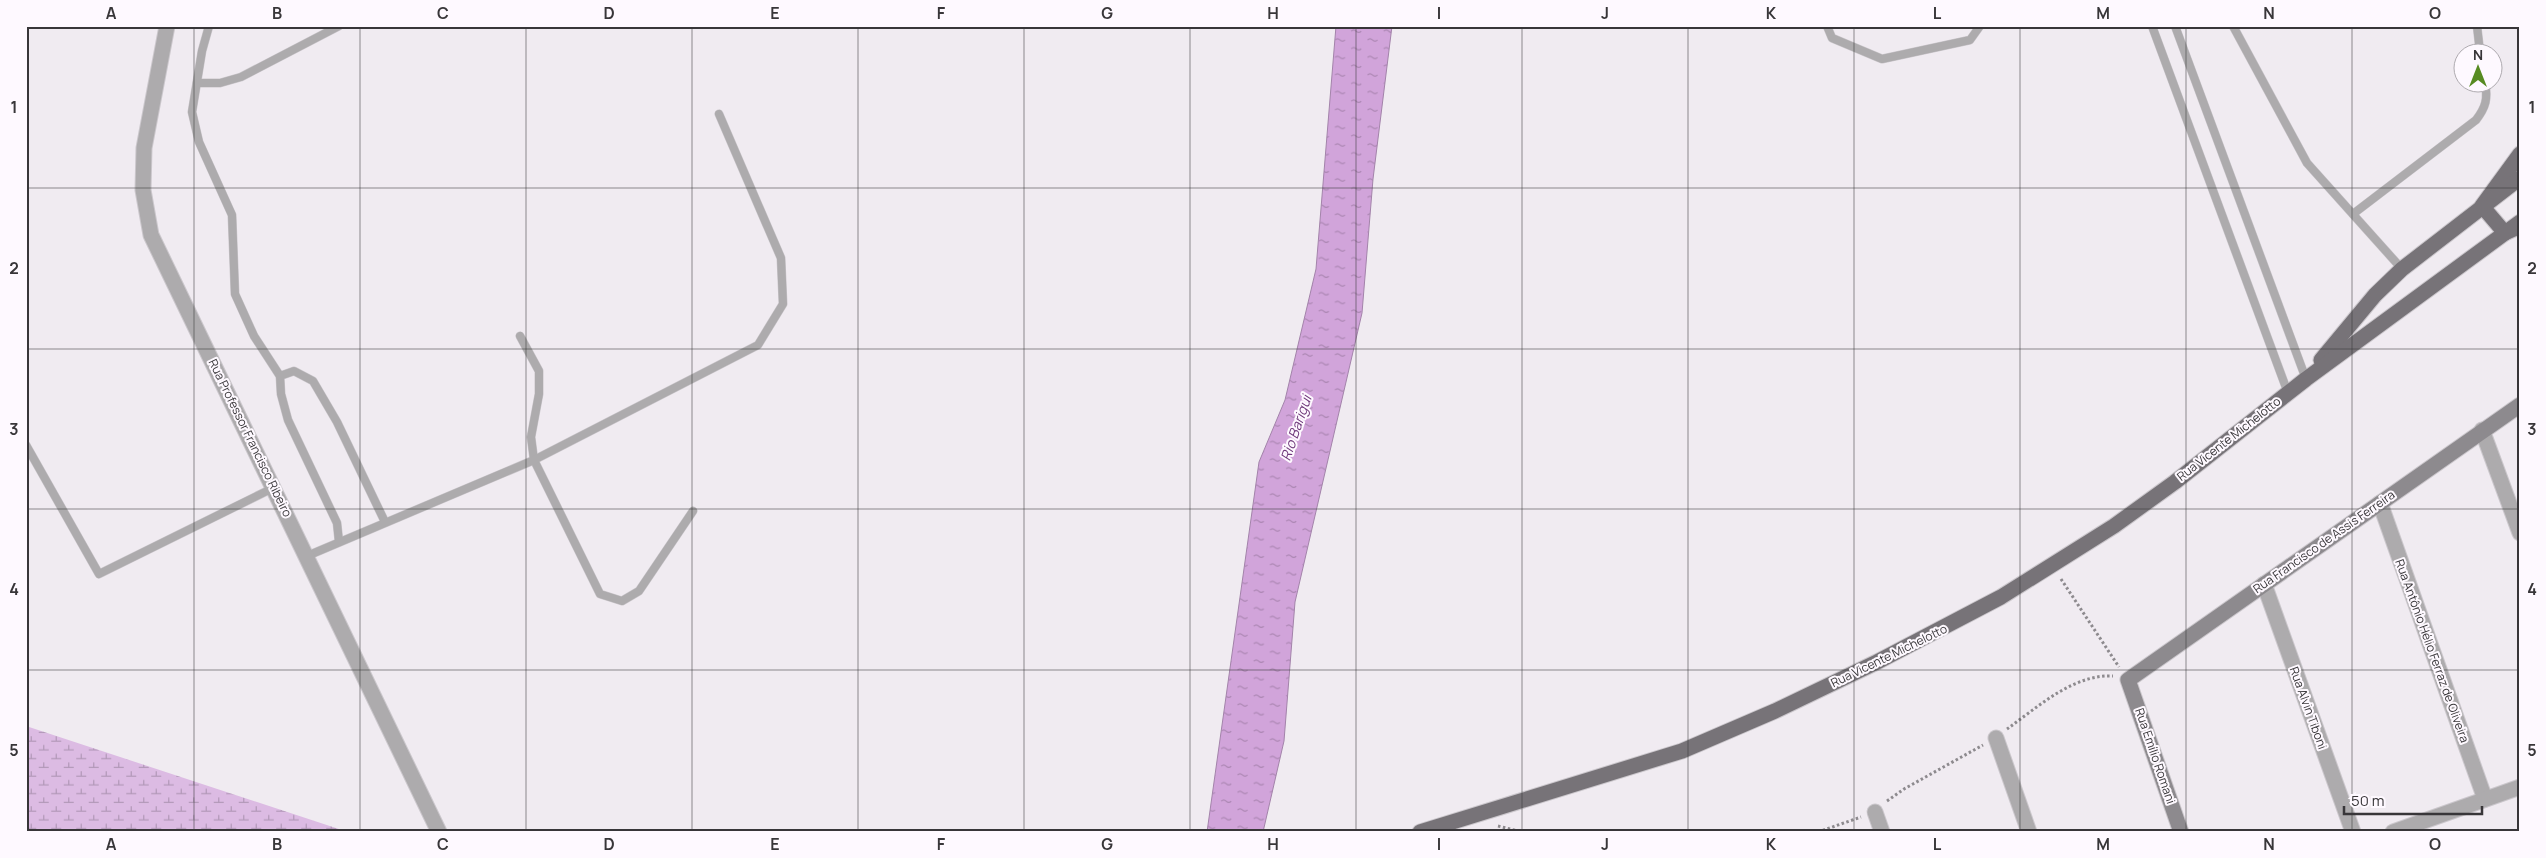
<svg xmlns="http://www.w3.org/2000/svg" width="2546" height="858" viewBox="0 0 2546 858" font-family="Manrope,sans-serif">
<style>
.wetland{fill:url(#wetland-marsh)}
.water{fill:url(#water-ripples);stroke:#a383aa}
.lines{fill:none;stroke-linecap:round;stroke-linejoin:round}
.lane-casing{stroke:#cbc7cc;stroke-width:9}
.street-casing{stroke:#cbc7cc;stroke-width:17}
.secondary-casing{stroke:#cbc7cc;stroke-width:17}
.primary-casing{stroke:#cbc7cc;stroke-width:17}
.path{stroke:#8d8a8e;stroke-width:3;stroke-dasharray:2.5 2.5;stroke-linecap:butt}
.lane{stroke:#adabad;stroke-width:8}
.street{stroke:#adabad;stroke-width:15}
.secondary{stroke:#8d8a8e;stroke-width:15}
.primary{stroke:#777378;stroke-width:15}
.grid{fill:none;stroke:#383639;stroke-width:1;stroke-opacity:0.55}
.labels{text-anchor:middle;stroke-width:4;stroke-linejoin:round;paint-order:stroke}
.street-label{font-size:12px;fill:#383639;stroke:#fef9ff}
.water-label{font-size:14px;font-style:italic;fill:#6e387a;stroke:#fef9ff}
.neatline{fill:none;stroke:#383639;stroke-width:2}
.grid-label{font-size:16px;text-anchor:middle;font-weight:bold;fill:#383639}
</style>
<defs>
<pattern id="wetland-marsh" width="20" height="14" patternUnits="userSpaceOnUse" patternTransform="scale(1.25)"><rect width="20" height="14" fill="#dcbbe3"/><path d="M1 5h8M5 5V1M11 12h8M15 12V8" fill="none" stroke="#b399b9"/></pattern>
<pattern id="water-ripples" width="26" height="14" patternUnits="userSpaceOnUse" patternTransform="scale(1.25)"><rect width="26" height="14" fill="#d1a4da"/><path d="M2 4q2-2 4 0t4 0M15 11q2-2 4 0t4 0" fill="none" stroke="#ab86b2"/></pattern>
</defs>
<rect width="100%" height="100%" fill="#f0ebf1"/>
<path class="wetland" d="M26 726 348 832H26Z"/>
<path class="water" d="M1336 26H1392L1373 179 1362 313 1295 602 1284 741 1263 832H1207L1259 462 1285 400 1316 269Z"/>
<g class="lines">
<g class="lane-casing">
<g id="lane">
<path d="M209 26 202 51 192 112 199 142 232 215 235 294 254 336 280 376 281 394 288 420 337 523 339 542"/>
<path d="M1827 26 1832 38 1882 59 1970 40 1980 26"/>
<path d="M2152 26 2288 393"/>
<path d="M2175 26 2306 379"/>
<path d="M2233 26 2307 163 2402 269"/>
<path d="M2477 26 2480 52"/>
<path d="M197 83H220L241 77 339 26"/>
<path d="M2353 214 2476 120C2486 107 2488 99 2485 82"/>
<path d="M520 336 539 371V394L531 437 534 460 600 594 622 601 639 591 693 511"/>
<path d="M280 376 294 371 313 381 337 422 385 522"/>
<path d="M26 445 99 574 273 488"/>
<path d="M307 556 534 460 758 345 783 304 781 258 719 114"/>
</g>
</g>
<g class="street-casing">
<g id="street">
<path d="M167 26 144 148 143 190 151 235 439 832"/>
<path d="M2482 430 2520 533"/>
<path d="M2380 503 2485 799"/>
<path d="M2264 584 2353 832"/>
<path d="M1996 738 2029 832"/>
<path d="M1875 812 1882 832"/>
<path d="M2393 832 2520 787"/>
</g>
</g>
<g class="secondary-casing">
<path id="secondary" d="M2181 832 2128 680 2520 405"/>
</g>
<g class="primary-casing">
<g id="primary">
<path d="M2514 229 2505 233 2482 206 2520 154"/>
<path d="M2321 360 2375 295 2402 269 2520 178"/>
<path d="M1420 832 1682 751 1775 711 1877 662 2001 597 2114 526 2175 482 2306 379 2520 222"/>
</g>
</g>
<g class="path">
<path d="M2061 579 2119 667"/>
<path d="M2007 729C2038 707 2073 674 2113 676"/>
<path d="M1887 801 1904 789 1983 745"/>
<path d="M1498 826 1522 832"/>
<path d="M1818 832 1861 817"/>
</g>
<use href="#lane" class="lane"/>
<use href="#street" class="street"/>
<use href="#secondary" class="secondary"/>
<use href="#primary" class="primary"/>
</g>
<path class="grid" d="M194 26V832M360 26V832M526 26V832M692 26V832M858 26V832M1024 26V832M1190 26V832M1356 26V832M1522 26V832M1688 26V832M1854 26V832M2020 26V832M2186 26V832M2352 26V832M26 188H2520M26 349H2520M26 509H2520M26 670H2520"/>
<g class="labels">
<g class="street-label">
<text transform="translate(250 438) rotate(64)" y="4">Rua Professor Francisco Ribeiro</text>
<text transform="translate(2229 439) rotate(-38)" y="4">Rua Vicente Michelotto</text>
<text transform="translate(2324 542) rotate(-35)" y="4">Rua Francisco de Assis Ferreira</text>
<text transform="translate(2432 651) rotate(70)" y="4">Rua Antônio Hélio Ferraz de Oliveira</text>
<text transform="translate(1889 656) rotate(-26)" y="4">Rua Vicente Michelotto</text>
<text transform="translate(2308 708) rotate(70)" y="4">Rua Alvin Tiboni</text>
<text transform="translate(2155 756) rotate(71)" y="4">Rua Emílio Romani</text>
</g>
<g class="water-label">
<text transform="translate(1296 428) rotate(-71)" y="5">Rio Barigui</text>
</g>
</g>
<rect width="2546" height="858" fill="none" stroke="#fef9ff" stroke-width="55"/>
<g transform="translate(2478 68)"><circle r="24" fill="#fef9ff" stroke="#afabb0"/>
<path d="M0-4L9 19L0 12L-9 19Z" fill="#578b22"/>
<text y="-8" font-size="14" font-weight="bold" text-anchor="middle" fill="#383639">N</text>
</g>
<path d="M2344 806v8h138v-8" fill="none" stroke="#383639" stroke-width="2.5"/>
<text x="2351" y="806" font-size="15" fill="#383639" stroke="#fef9ff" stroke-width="4" paint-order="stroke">50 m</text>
<rect x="28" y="28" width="2490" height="802" class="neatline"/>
<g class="grid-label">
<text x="111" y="19">A</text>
<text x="277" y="19">B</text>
<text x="443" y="19">C</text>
<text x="609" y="19">D</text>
<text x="775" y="19">E</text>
<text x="941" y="19">F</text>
<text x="1107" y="19">G</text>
<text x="1273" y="19">H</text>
<text x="1439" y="19">I</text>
<text x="1605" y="19">J</text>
<text x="1771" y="19">K</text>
<text x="1937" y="19">L</text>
<text x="2103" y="19">M</text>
<text x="2269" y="19">N</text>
<text x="2435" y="19">O</text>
<text x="14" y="113">1</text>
<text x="2532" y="113">1</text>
<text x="14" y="274">2</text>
<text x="2532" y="274">2</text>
<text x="14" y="435">3</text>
<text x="2532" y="435">3</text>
<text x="14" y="595">4</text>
<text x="2532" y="595">4</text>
<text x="14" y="756">5</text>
<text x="2532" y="756">5</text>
<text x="111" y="850">A</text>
<text x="277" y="850">B</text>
<text x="443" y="850">C</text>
<text x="609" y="850">D</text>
<text x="775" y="850">E</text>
<text x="941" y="850">F</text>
<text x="1107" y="850">G</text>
<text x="1273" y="850">H</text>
<text x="1439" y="850">I</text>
<text x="1605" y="850">J</text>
<text x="1771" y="850">K</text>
<text x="1937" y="850">L</text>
<text x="2103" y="850">M</text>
<text x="2269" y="850">N</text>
<text x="2435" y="850">O</text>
</g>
</svg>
